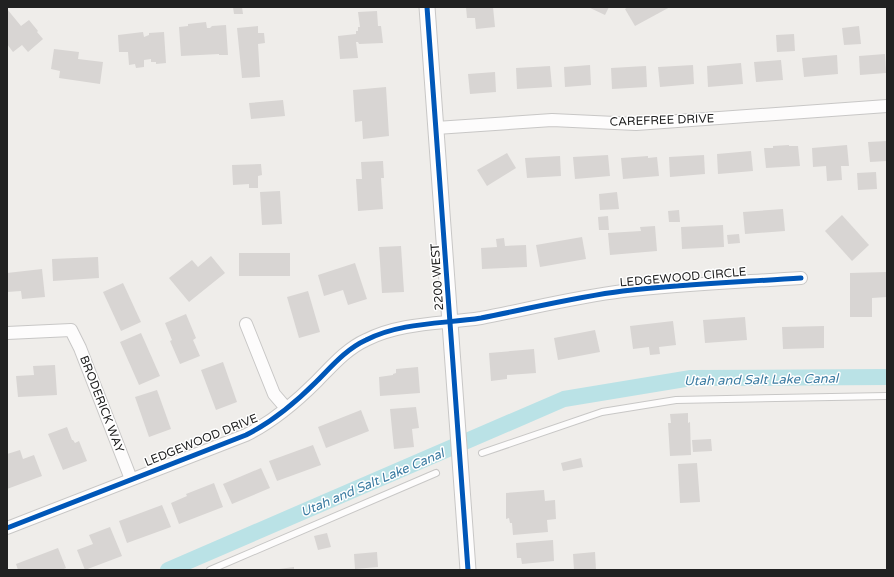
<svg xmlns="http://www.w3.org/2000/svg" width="894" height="577" viewBox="0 0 894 577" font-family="'Varela Round',sans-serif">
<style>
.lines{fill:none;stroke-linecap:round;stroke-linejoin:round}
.canal{stroke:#bae2e6;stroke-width:16}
.building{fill:#d8d5d3}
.service-casing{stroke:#c8c7c6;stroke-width:8}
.minor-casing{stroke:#c8c7c6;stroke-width:14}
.tertiary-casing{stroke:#c8c7c6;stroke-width:17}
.service{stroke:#fdfcfc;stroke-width:6}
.minor{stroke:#fdfcfc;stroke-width:12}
.tertiary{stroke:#fdfcfc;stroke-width:15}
.cycleway-casing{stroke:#fff;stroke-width:8}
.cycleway{stroke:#0057b8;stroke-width:5}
.labels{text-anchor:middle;stroke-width:3;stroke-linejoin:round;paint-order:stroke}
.street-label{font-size:12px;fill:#212121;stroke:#fff}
.water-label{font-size:13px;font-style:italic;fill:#3c7ca2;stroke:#fff}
</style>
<rect width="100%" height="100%" fill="#efedea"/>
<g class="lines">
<path class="canal" d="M168 570 564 399 691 378 887 377"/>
</g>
<g class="building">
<path d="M233 7H242L243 14H234Z"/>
<path d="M466 7H493L495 27 476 29 475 18H467Z"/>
<path d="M588 7H609L605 15Z"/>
<path d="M628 7H670L635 26 625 9Z"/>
<path d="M7 9 21 26 29 20 38 31 37 32 43 39 28 52 22 45 13 52 7 44Z"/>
<path d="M377 11 378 26H381L383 43 359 44 358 42H356L358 58 340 59 338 36 356 34V31H358V27H360L358 12Z"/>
<path d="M206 22 207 28H210L212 26 226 25 228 55H219V54L181 56 179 27 188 26V24Z"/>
<path d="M258 26V33H264L265 43 258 44 260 77 242 78 237 28Z"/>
<path d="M859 26 861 44 844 45 842 28Z"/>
<path d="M143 32 144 37 149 35V33L164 32 166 63 156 64V62H151V59L144 60V67L136 68 135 64 129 65 128 52H119L118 35Z"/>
<path d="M794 34 795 51 777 52 776 35Z"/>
<path d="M54 49 79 52 78 59 103 62 100 84 59 78 60 71 51 69Z"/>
<path d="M885 54 886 73 860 75 859 56Z"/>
<path d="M837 55 838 74 804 77 802 58Z"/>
<path d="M781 60 783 80 756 82 754 62Z"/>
<path d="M741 63 743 84 708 87 707 66Z"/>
<path d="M590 65 591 85 565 87 564 67Z"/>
<path d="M693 65 694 84 660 87 658 67Z"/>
<path d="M550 66 552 87 517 89 516 68Z"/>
<path d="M646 66 647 87 612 89 611 68Z"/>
<path d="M495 72 496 92 470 94 468 74Z"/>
<path d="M386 87 389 136 363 139 362 121 355 122 353 90Z"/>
<path d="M283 100 285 116 251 119 249 103Z"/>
<path d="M887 141V161L870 162 868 142Z"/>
<path d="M789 145V146H798L800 166 766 168 764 148H773V146Z"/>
<path d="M847 145 849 166H841L842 180 827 181 826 166 813 167 812 148Z"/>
<path d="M751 151 753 171 718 174 717 154Z"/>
<path d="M507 153 516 168 487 186 477 170Z"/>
<path d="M608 155 610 176 575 179 573 157Z"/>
<path d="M704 155 705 174 670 177 669 157Z"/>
<path d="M560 156 561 176 527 178 525 158Z"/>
<path d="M648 156V158L657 157 659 176 623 179 621 158Z"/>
<path d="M383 161 384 178H381L383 209 358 211 356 179H362L361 162Z"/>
<path d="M261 164 262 175 258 176V188H249V184L233 185 232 165Z"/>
<path d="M876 172 877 189 858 190 857 173Z"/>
<path d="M280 191 282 224 262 225 260 192Z"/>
<path d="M617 192 619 209 600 210 599 194Z"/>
<path d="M783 209 785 231 745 234 743 212Z"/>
<path d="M679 210 680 222H669L668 211Z"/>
<path d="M842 215 869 245 852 261 825 231Z"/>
<path d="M608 216 609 230H599L598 217Z"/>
<path d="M723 225 724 247 682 249 681 227Z"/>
<path d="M655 226 657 251 610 255 608 233 641 231 640 227Z"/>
<path d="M739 234 740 243 728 244 727 235Z"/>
<path d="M582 237 586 259 540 267 536 245Z"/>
<path d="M504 238 505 246 526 245 527 267 482 269 481 248 497 247 496 239Z"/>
<path d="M401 246 404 292 382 293 379 247Z"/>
<rect x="239" y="253" width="51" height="23"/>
<path d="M211 256 225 273 189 302 169 278 192 260 198 267Z"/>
<path d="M98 257 99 278 53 281 52 259Z"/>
<path d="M355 263 367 299 348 305 343 290 324 296 318 275Z"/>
<path d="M42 269 45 297 22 299 21 291 7 292V273Z"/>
<path d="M887 272V297L872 298V317H850V273Z"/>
<path d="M123 283 141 322 121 331 103 292Z"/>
<path d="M308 291 320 332 299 338 287 297Z"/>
<path d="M186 314 196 338 193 340 200 356 180 364 170 341 172 340 165 323Z"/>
<path d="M745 317 747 340 705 343 703 320Z"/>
<path d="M673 321 676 345 659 347 660 354 650 355 649 347 633 349 630 326Z"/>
<path d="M824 326V348L783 349 782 327Z"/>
<path d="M595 330 600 352 558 360 554 338Z"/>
<path d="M141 333 160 376 139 385 120 342Z"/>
<path d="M534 349 536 373 507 375V379L491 381 489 353Z"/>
<path d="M223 362 237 402 216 410 201 370Z"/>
<path d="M55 365 57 395 18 397 16 376 34 375 33 366Z"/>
<path d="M418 367 420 393 380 396 379 377 393 375V374L396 373V369Z"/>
<path d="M157 390 171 429 149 437 135 397Z"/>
<path d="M416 407 419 428 412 429 414 447 394 449 390 409Z"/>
<path d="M361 410 369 431 326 448 318 427Z"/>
<path d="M688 413V423L690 422 691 455 670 456 668 423H671L670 414Z"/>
<path d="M67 427 72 440H73L75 443 79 441 87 461 63 470 48 434Z"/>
<path d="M711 439 712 451 693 452 692 440Z"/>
<path d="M313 445 321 465 277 481 269 461Z"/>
<path d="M20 450 23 459 34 455 42 476 7 489V454Z"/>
<path d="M581 458 583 467 563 471 561 463Z"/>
<path d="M697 463 700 502 680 503 678 464Z"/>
<path d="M261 468 270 488 232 504 223 484Z"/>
<path d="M214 483 223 507 179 524 171 503 187 496 186 494Z"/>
<path d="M544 490 545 501 555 500 556 519 547 520 548 532 513 535 512 523H510L509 518 506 519V493Z"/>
<path d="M162 505 171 527 127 543 119 521Z"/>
<path d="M110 527 122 556 85 570 77 550 93 544 89 535Z"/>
<path d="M327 533 331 547 318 550 314 536Z"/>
<path d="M553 540 554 561 522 564 521 558H517L516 543Z"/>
<path d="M58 548 66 568 61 570H18L16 564Z"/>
<path d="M377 552 378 567 355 569 354 554Z"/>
<path d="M595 552 596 570H574L573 554Z"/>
<path d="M294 567V570H279V569Z"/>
</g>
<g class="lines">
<g class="service-casing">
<g id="service">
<path d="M482 453 602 412 676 400 887 396"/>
<path d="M210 570 436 473"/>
</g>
</g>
<g class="minor-casing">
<g id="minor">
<path d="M436 128 552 120 636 124 887 106"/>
<path d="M246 324 274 394 286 408"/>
<path d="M7 333 71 330 80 348 131 479"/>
<path d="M7 528 246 435C272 422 295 403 316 382 331 367 346 349 366 340 401 322 443 324 481 318 528 309 575 297 623 291 682 284 741 282 801 278"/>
</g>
</g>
<g class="tertiary-casing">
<path id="tertiary" d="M427 7 468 570"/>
</g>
<use href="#service" class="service"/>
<use href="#minor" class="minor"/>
<use href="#tertiary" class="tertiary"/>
<g class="cycleway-casing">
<g id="cycleway">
<path d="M427 7 468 570"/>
<path d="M7 528 246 435C272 422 295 403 316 382 331 367 346 349 366 340 401 322 443 324 481 318 528 309 575 297 623 291 682 284 741 282 801 278"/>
</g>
</g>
<use href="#cycleway" class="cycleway"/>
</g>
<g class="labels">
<g class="street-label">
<text transform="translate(662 120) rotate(-2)" y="4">CAREFREE DRIVE</text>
<text transform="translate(437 277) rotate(-94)" y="4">2200 WEST</text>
<text transform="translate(683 277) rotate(-5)" y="4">LEDGEWOOD CIRCLE</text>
<text transform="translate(102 404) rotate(69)" y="4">BRODERICK WAY</text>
<text transform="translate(201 440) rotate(-22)" y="4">LEDGEWOOD DRIVE</text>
</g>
<g class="water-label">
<text transform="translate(761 379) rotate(-1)" y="5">Utah and Salt Lake Canal</text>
<text transform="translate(372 482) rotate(-23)" y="5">Utah and Salt Lake Canal</text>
</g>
</g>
<rect width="894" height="577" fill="none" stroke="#212121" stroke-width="16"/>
</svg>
